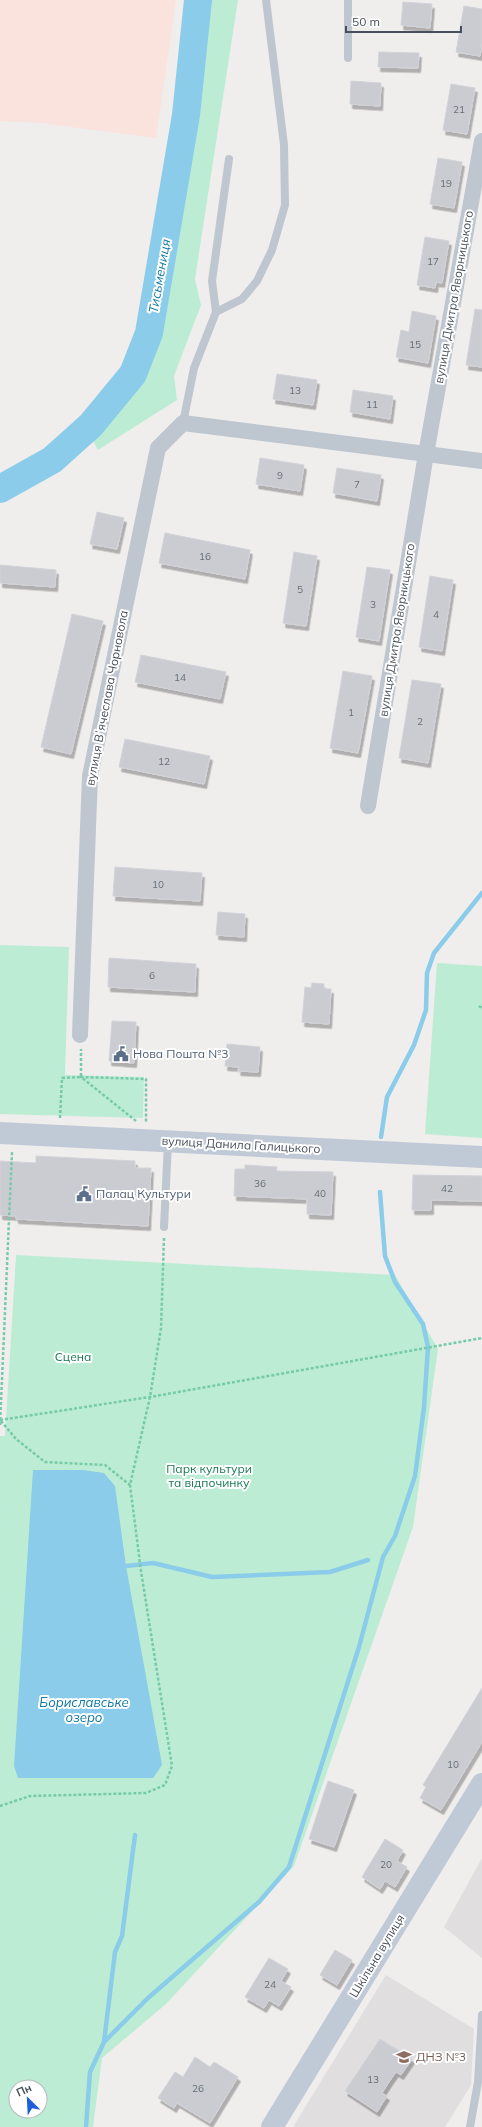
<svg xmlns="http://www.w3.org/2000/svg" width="482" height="2127" viewBox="0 0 482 2127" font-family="Mulish,sans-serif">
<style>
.education{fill:#e1dedf}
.medical{fill:#fae2dd}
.green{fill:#bcedd4;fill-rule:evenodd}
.water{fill:#8acce9}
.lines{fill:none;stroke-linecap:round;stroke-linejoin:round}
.stream{stroke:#8acce9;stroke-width:4.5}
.river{stroke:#8acce9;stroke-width:28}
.building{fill:#caccd2;stroke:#d1d3d9;filter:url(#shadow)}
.path{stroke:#75caa8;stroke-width:2.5;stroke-dasharray:3 2;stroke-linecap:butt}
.lane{stroke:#bec6cf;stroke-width:8}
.street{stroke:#bec6cf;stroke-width:16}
.secondary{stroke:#c0c9d6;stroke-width:22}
.labels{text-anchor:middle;stroke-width:4;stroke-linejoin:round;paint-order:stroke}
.number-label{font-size:10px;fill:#676e78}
.street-label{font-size:12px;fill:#464f5a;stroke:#fff}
.service-label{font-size:12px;fill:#4e5e75;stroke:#fff;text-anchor:start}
.park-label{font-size:12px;fill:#197952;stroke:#fff}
.education-label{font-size:12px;fill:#785e54;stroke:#fff;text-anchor:start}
.water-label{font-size:13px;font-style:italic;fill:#0f77a4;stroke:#fff}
</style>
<defs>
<filter id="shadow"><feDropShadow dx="2.5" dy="4.5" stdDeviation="0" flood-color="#0004"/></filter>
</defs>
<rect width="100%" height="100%" fill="#f0eded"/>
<g class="education">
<path d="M482 1858V1958L444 1927Z"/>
<path d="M386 1975 474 2029 471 2085 445 2127H293Z"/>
</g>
<path class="medical" d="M0 0H176L156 138 41 123 0 121Z"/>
<g class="green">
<path d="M207 0H238L195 279 201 305 174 376 177 400 98 450 91 437 142 385 161 337 198 117Z"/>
<path d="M0 945 69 947 65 1075 144 1077 143 1118 0 1114Z"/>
<path d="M437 963 482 966V1138L425 1134Z"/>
<path d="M16 1255 395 1275 438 1349 413 1527 294 1866 166 2004 102 2058 93 2127H0V1436H5ZM16 2087H40V2111H16Z"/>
</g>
<path class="water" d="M33 1470H83L104 1473 115 1486 126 1566 162 1765 153 1778H18L14 1766Z"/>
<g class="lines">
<g class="stream">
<path d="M381 1137 387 1097 414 1045 426 1010 427 973 434 953 482 893"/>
<path d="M126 1566 153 1563 212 1577 330 1572 368 1560"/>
<path d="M104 2042 148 1998 259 1902 289 1867 359 1647 383 1557 395 1536 415 1476 424 1407 428 1347 423 1324 395 1282 385 1256 380 1192"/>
<path d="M86 2127 90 2072 104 2042 115 1952 122 1936 135 1835"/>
</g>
<path class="river" d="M0 489 52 460 91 425 133 374 149 333 186 115 198 0"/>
</g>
<g class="building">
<path d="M403 2 432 4 430 28 401 25Z"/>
<path d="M464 6 482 9V43L480 56 456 52Z"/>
<path d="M379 52 419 53 418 68 378 67Z"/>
<path d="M351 81 381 83 380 106 350 104Z"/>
<path d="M451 84 475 88 467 134 443 130Z"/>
<path d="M438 158 462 162 454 208 430 204Z"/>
<path d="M425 237 449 241 442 283 436 282 435 288 417 285Z"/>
<path d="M475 309 482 310V367L466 365Z"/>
<path d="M412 311 436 316 428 363 396 357 401 330 409 332Z"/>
<path d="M277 374 317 380 313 405 273 399Z"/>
<path d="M353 390 393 396 390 419 350 412Z"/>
<path d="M260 458 304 465 300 491 256 484Z"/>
<path d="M337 468 381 475 377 501 333 493Z"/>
<path d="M97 512 124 518 117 549 90 544Z"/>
<path d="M165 533 250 550 245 579 159 563Z"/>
<path d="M294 552 317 556 306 626 283 623Z"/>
<path d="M0 565 56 570 55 587 0 583Z"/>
<path d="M367 567 390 570 379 641 356 637Z"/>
<path d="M430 576 453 580 442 651 419 647Z"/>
<path d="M72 614 103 621 71 754 41 747Z"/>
<path d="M141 655 226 672 220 699 135 682Z"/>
<path d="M343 671 372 676 358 753 330 748Z"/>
<path d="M412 680 441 684 428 763 399 758Z"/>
<path d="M125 739 210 756 204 784 119 767Z"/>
<path d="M115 867 202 873 200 901 113 896Z"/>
<path d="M218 912 245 914 244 937 216 935Z"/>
<path d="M109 958 196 964 195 992 108 987Z"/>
<path d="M312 983 324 984V989H331L329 1024 302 1022 305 987 311 988Z"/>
<path d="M112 1021 136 1022 134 1063 109 1061Z"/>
<path d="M227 1044 260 1047 258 1072 238 1071 239 1067 225 1066Z"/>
<path d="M36 1156 135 1161V1168H151L148 1226 16 1219V1216L0 1215V1161L36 1163Z"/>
<path d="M245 1165 277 1167 276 1171 333 1172 331 1215 307 1214V1199L234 1196 235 1169H245Z"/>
<path d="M413 1175 482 1176V1201L431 1200V1210H412Z"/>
<path d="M482 1688V1742L441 1810 420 1798 426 1787 423 1785Z"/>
<path d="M328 1781 354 1790 334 1847 309 1839Z"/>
<path d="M385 1839 403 1850 397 1861 407 1867 395 1887 385 1881 380 1889 362 1877Z"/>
<path d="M335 1950 352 1960 337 1985 320 1975Z"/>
<path d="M269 1958 288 1969 281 1981 291 1987 279 2006 269 2000 264 2008 245 1997Z"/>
<path d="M380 2039 412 2059 401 2075 396 2072 389 2082 382 2093 387 2096 377 2112 345 2091Z"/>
<path d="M195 2057 210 2067 214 2062 238 2077 210 2123 177 2103 174 2108 158 2098 175 2072 183 2077Z"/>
</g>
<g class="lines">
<g class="path">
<path d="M479 1006 482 1008"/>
<path d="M60 1118 62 1078 81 1077V1049"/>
<path d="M136 1121 81 1077 146 1079V1123"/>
<path d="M0 1420 150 1397 482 1338"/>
<path d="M1 1421 16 1439 45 1462 105 1465 130 1485"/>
<path d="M0 1425 12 1152"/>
<path d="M0 1806 30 1796 146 1793 165 1785 172 1766 141 1571 130 1485 150 1397 161 1328 164 1238"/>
</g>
<g class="lane">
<path d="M348 58V0"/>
<path d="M216 312 212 281 229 159"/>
<path d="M183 423 194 368 216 312 242 299 257 281 272 250 285 205 284 145 266 0"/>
<path d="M164 1227 168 1142"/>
<path d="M470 2127 478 2082 482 2015"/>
</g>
<g class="street">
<path d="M368 806 426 454 482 141"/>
<path d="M80 1035 90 776 158 448 183 423 482 461"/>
</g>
<g class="secondary">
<path d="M0 1133 482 1157"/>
<path d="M272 2127 482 1784"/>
</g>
</g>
<defs>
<g id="civic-bare" transform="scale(1.2)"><path d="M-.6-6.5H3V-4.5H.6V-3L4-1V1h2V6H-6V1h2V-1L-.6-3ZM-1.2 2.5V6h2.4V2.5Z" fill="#5c6f8a" stroke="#fff" stroke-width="2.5" paint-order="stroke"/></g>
<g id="school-bare" transform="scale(1.2)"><path d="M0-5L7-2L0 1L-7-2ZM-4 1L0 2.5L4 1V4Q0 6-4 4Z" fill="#8d6e63" stroke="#fff" stroke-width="2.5" paint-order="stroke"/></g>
</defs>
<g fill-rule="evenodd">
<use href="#civic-bare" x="121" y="1054"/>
<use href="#civic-bare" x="84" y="1194"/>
<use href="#school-bare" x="404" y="2057"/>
</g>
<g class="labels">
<g class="number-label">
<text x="459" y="113">21</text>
<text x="446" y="187">19</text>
<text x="433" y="265">17</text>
<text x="415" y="348">15</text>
<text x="295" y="394">13</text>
<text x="372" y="408">11</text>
<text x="280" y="479">9</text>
<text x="357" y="488">7</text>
<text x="205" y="560">16</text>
<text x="300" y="593">5</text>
<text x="373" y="608">3</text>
<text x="436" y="618">4</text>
<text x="180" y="681">14</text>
<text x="351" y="716">1</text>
<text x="420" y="725">2</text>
<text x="164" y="765">12</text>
<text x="158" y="888">10</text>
<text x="152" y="979">6</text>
<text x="260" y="1187">36</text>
<text x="447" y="1192">42</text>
<text x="320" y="1197">40</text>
<text x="453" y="1768">10</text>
<text x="386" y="1868">20</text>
<text x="270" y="1988">24</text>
<text x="373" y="2083">13</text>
<text x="198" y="2092">26</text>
</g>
<g class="street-label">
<text transform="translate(454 297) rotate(-80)" y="4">вулиця Дмитра Яворницького</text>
<text transform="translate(397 630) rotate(-81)" y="4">вулиця Дмитра Яворницького</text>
<text transform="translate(107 698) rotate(-79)" y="4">вулиця Вʼячеслава Чорновола</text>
<text transform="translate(241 1145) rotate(3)" y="4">вулиця Данила Галицького</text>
<text transform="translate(377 1956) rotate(-59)" y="4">Шкільна вулиця</text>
</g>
<g class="service-label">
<text x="133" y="1058">Нова Пошта №3</text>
<text x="96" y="1198">Палац Культури</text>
</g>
<g class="park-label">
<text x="73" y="1361">Сцена</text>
<text x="209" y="1473">Парк культури<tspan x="209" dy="14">та відпочинку</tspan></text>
</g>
<g class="education-label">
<text x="416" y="2061">ДНЗ №3</text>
</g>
<g class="water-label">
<text transform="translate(159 276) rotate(-80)" y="5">Тисьмениця</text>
<text x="84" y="1707">Бориславське<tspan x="84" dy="15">озеро</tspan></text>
</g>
</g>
<g transform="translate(28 2099) rotate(336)"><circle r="19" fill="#ffffff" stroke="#b5b9bd"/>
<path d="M0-3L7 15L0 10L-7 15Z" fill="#1d5eda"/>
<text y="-6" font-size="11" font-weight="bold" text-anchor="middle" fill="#464f5a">Пн</text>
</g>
<path d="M346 26v6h115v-6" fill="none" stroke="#464f5a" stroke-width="2"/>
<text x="352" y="26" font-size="12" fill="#464f5a" stroke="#ffffff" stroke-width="3" paint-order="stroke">50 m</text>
</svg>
